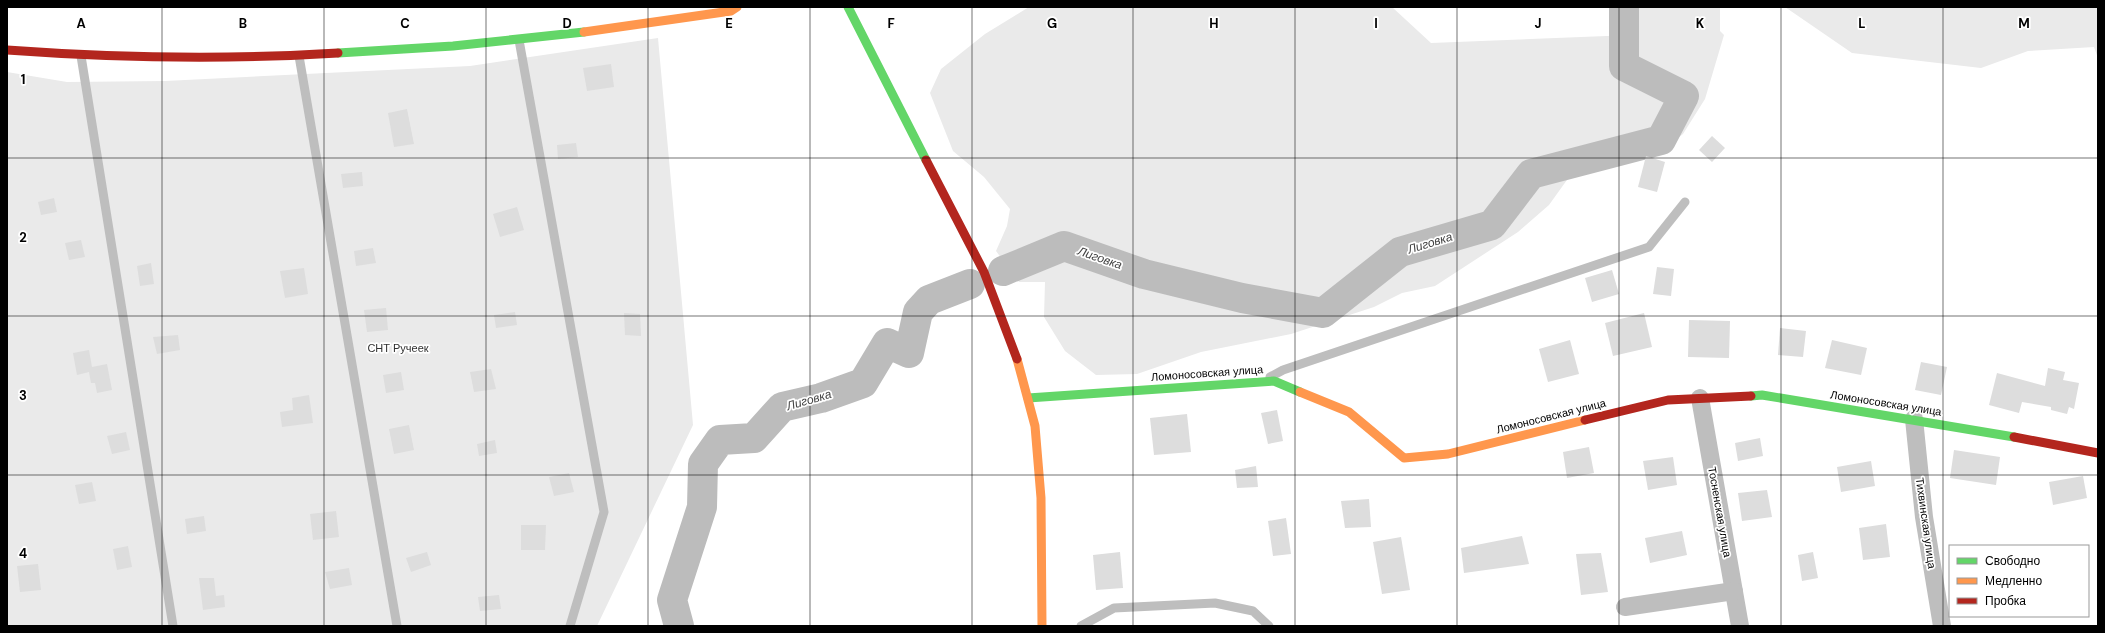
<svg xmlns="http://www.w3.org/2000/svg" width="2105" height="633" viewBox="0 0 2105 633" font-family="'DM Sans',sans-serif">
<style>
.green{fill:#eaeaea}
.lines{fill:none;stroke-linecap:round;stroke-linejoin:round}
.river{stroke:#bcbcbc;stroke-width:30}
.building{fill:#ddd}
.lane{stroke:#bebebe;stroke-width:9}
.street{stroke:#bebebe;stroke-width:18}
.fast{stroke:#63d668;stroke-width:9}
.slow{stroke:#ff974d;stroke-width:9}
.jam{stroke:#b3261e;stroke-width:9}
.grid{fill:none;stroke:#000;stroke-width:1;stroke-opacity:0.55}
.labels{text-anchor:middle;stroke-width:3.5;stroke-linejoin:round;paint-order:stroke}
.park-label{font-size:11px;fill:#303030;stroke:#fff}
.street-label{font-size:11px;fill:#000;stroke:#fff}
.water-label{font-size:12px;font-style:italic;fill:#414141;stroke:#fff}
.grid-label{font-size:13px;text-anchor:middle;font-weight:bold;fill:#000;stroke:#fff;stroke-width:3.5;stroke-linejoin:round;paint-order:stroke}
</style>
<rect width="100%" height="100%" fill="#fff"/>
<g class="green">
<path d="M1029 7H1392L1431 43 1632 35 1634 7H1720V31L1724 35 1705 99 1683 134 1678 138 1608 139 1587 152 1549 205 1518 232 1435 286 1402 293 1374 307 1291 334 1201 352 1137 374 1096 375 1065 351 1044 317 1045 282H1019L996 251 1007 226 1010 209 984 177 953 151 930 93 941 69 985 34Z"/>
<path d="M1785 7H2098V58L2094 47 2028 51 1981 68 1852 53Z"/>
<path d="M658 38 693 425 597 626H7V72L67 82 165 81 470 66Z"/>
</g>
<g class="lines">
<g class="river">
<path d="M1003 271 1064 246 1144 274 1242 298 1323 313 1400 252 1492 225 1531 174 1661 140 1684 96 1624 66V7"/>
<path d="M679 626 672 600 702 507 703 464 720 440 754 438 782 407 821 398 863 383 887 343 909 353 918 312 929 300 970 284"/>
</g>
</g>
<g class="building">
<path d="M611 64 614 87 587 91 583 68Z"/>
<path d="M407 109 414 144 394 147 388 113Z"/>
<path d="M1712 136 1725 148 1712 162 1699 150Z"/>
<path d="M576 143 578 157 558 159 557 145Z"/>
<path d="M1646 156 1665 162 1657 192 1638 187Z"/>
<path d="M362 172 363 186 343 188 341 174Z"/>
<path d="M54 198 57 212 41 215 38 202Z"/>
<path d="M517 207 524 230 500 237 493 214Z"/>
<path d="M81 240 85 257 69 260 65 243Z"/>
<path d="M373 248 376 263 356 266 354 251Z"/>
<path d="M151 263 154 284 140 286 137 266Z"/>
<path d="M1657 267 1674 269 1671 296 1653 294Z"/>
<path d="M304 268 308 294 285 298 280 271Z"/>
<path d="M1612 270 1619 294 1592 302 1585 278Z"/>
<path d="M386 308 388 330 367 332 364 310Z"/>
<path d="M515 312 517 325 496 328 494 315Z"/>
<path d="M624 313 640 314 641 336 625 335Z"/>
<path d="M1644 313 1652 347 1613 356 1605 323Z"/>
<path d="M1689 320 1730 321 1729 358 1688 357Z"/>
<path d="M1780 328 1806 331 1803 357 1778 355Z"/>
<path d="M178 335 180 350 157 354 153 337Z"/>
<path d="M1570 340 1579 374 1548 382 1539 349Z"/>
<path d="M1832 340 1867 348 1861 375 1825 368Z"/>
<path d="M89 350 92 367 107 364 112 390 97 393 95 383H91L89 372 77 375 73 353Z"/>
<path d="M1921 362 1947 367 1941 395 1915 390Z"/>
<path d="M2048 368 2065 372 2063 380 2079 383 2074 409 2069 407 2067 414 2051 410V407L2022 402 2019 413 1989 405 1997 373 2045 386Z"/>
<path d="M491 369 496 389 474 392 470 372Z"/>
<path d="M401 372 404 390 386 393 383 375Z"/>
<path d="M309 395 313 423 282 427 280 412 293 410 292 398Z"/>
<path d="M1277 410 1283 441 1268 444 1261 413Z"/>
<path d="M1187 414 1191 452 1154 455 1150 418Z"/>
<path d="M409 425 414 450 394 454 389 429Z"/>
<path d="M126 432 130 450 112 454 107 436Z"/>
<path d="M1760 438 1763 456 1738 461 1735 443Z"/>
<path d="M495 440 497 453 479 456 477 444Z"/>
<path d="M1589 447 1594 473 1567 478 1563 452Z"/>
<path d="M1954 450 2000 457 1996 485 1950 478Z"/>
<path d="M1673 457 1677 485 1648 490 1643 461Z"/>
<path d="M1871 461 1875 486 1841 492 1837 467Z"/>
<path d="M1256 466 1258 487 1237 488 1235 470Z"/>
<path d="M569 473 574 492 554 496 549 477Z"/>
<path d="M2083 476 2087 498 2053 505 2049 482Z"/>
<path d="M92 482 96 501 79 504 75 485Z"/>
<path d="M1767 490 1772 517 1742 521 1738 493Z"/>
<path d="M1369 499 1371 527 1345 528 1341 501Z"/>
<path d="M336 511 339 537 313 540 310 514Z"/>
<path d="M204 516 206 531 187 534 185 519Z"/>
<path d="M1286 518 1291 554 1273 556 1268 521Z"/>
<path d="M1886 524 1890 557 1863 560 1859 528Z"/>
<path d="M521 525H546L545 550H521Z"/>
<path d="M1682 531 1687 555 1650 563 1645 538Z"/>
<path d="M1522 536 1529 564 1464 573 1461 548Z"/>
<path d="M1401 537 1410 590 1382 594 1373 542Z"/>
<path d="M128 546 132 567 117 570 113 549Z"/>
<path d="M427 552 431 565 411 572 406 558Z"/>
<path d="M1120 552 1123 588 1096 590 1093 555Z"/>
<path d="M1813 552 1818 578 1802 581 1798 555Z"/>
<path d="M1601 553 1608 592 1581 595 1576 554Z"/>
<path d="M38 564 41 590 20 592 17 566Z"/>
<path d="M349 568 352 585 330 589 325 572Z"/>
<path d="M199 578H214L216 596 224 595 225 607 203 610Z"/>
<path d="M499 595 501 609 480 611 478 597Z"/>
</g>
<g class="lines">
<g class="lane">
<path d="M519 40 604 512 570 626"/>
<path d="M81 56 173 626"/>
<path d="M299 56 397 626"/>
<path d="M1270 377 1283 370 1649 247 1685 202"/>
<path d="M1081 626 1114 608 1215 603 1253 611 1269 626"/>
</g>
<g class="street">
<path d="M1700 398 1740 626"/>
<path d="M1914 419 1924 517 1942 626"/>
<path d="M1625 607 1734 591"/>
</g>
<g class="fast">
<path d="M848 7 926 160"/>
<path d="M338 53 453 46 584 32"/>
<path d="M1751 396 1762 395 2014 437"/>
<path d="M1028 398 1274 381 1300 392"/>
</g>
<g class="slow">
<path d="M584 32 731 11 737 7"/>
<path d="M1017 359 1035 426 1041 498 1042 626"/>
<path d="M1300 392 1349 412 1404 458 1448 454 1585 420"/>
</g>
<g class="jam">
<path d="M7 50C117 58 227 60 338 53"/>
<path d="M926 160 984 272 1017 359"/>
<path d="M1585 420 1668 400 1751 396"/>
<path d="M2014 437 2098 453"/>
</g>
</g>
<path class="grid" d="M162 7V626M324 7V626M486 7V626M648 7V626M810 7V626M972 7V626M1133 7V626M1295 7V626M1457 7V626M1619 7V626M1781 7V626M1943 7V626M7 158H2098M7 316H2098M7 475H2098"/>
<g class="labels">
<g class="park-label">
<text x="398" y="352">СНТ Ручеек</text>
</g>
<g class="street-label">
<text transform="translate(1207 373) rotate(-4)" y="4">Ломоносовская улица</text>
<text transform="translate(1886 403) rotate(9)" y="4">Ломоносовская улица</text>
<text transform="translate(1551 416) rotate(-14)" y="4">Ломоносовская улица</text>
<text transform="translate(1720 512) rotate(80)" y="4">Тосненская улица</text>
<text transform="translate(1926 523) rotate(82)" y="4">Тихвинская улица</text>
</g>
<g class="water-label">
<text transform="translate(1430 243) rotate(-17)" y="4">Лиговка</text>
<text transform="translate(1100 258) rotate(19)" y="4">Лиговка</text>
<text transform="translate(809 400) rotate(-16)" y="4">Лиговка</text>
</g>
</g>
<g class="grid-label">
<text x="81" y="28">A</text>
<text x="243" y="28">B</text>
<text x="405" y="28">C</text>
<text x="567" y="28">D</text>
<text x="729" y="28">E</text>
<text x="891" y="28">F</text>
<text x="1052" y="28">G</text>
<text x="1214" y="28">H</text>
<text x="1376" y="28">I</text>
<text x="1538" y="28">J</text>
<text x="1700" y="28">K</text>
<text x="1862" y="28">L</text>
<text x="2024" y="28">M</text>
<text x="23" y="84">1</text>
<text x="23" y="242">2</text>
<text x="23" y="400">3</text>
<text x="23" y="558">4</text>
</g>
<rect width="2105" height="633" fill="none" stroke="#000000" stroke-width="16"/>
<rect x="1949" y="545" width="140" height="72" fill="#ffffff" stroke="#999999"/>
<rect x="1957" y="558" width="20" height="6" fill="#63d668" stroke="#999999"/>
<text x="1985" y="565" font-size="12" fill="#000000">Свободно</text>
<rect x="1957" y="578" width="20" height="6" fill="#ff974d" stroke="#999999"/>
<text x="1985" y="585" font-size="12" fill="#000000">Медленно</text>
<rect x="1957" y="598" width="20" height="6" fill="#b3261e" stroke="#999999"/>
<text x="1985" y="605" font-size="12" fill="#000000">Пробка</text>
</svg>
